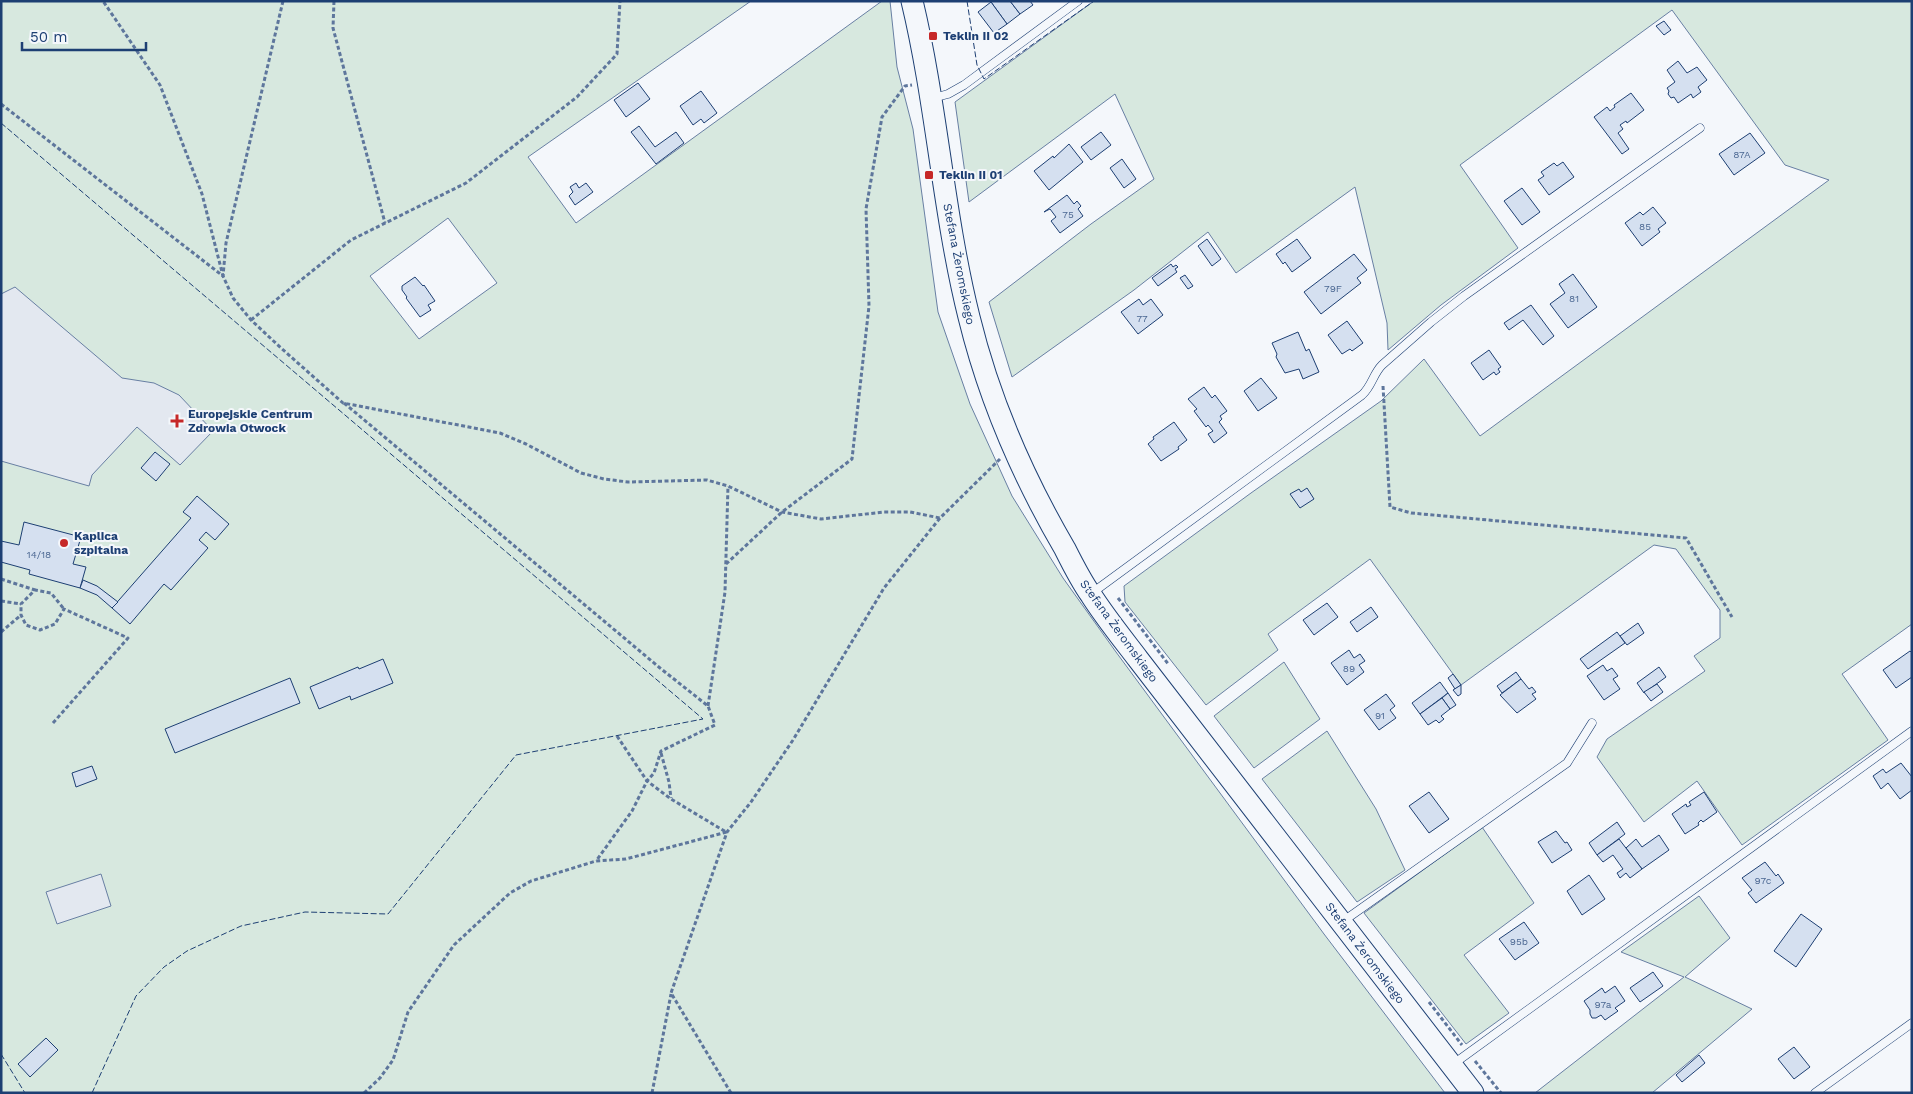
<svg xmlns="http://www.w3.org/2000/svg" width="1913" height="1094" viewBox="0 0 1913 1094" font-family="'Work Sans',sans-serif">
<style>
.green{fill:#d7e8df;stroke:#687fa3;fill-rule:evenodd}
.parking{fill:#e3e8f0;stroke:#687fa3}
.building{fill:#d5e0f0;stroke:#1d3f73}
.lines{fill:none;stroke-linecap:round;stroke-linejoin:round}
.lane-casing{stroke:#1d3f73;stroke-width:9}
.secondary-casing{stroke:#1d3f73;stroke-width:23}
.path{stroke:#5e769c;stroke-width:3;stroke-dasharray:4 2.5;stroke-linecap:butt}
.lane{stroke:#f4f7fb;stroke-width:8}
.secondary{stroke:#f4f7fb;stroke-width:21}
.fence{stroke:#1d3f73;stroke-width:1;stroke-dasharray:6 2.5;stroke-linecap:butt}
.poi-dot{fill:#c62828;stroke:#f4f7fb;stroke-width:2}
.labels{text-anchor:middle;stroke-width:4;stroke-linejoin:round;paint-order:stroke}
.number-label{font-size:10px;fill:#4b6792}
.poi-label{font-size:12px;font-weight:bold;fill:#1d3f73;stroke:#f4f7fb;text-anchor:start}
.street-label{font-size:12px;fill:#1d3f73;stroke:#f4f7fb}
</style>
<rect width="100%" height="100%" fill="#f4f7fb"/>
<g class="green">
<path d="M1 1H751L528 157 576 223 882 1H890L897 67 913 129 938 312 970 404 1012 496 1063 578 1116 652 1324 934 1445 1093H1ZM448 218 497 283 419 339 370 276Z"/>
<path d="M1094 1H1912V624L1842 674 1888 740 1742 845 1697 781 1644 822 1597 757 1607 739 1705 671 1694 656 1720 638V610L1676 549 1654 545 1461 685 1370 559 1268 634 1278 650 1206 705 1125 602 1124 586 1251 493 1381 401 1424 359 1480 436 1829 180 1785 165 1672 10 1460 165 1518 248 1441 305 1388 350 1387 323 1355 187 1236 273 1208 232 1134 290 1012 377 989 302 1091 224 1154 179 1115 94 969 202 955 102Z"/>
<path d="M1284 662 1320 719 1254 768 1214 716Z"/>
<path d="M1327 731 1376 809 1405 870 1357 902 1262 779Z"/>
<path d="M1482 827 1534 903 1464 955 1509 1013 1466 1044 1364 913Z"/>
<path d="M1699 896 1730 938 1685 977 1752 1009 1652 1093H1535L1684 977 1621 952Z"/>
</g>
<g class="parking">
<path d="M15 287 122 378 154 383 179 395 213 431 180 465 137 427 92 475 89 486 1 461V294Z"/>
<path d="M101 874 111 906 57 924 46 892Z"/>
</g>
<g class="building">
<path d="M993 1H1010L1020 14 1007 24 991 2Z"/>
<path d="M1010 1H1030L1033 5 1020 14Z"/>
<path d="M991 2 1007 24 994 33 978 12Z"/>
<path d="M1664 21 1671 30 1664 35 1656 26Z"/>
<path d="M1678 61 1687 73 1697 67 1707 80 1698 87 1701 92 1693 98 1691 94 1678 103 1674 97 1671 98 1668 94 1669 91 1667 88 1675 82 1667 70Z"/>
<path d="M638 83 650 99 626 117 614 100Z"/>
<path d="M701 91 717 113 704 123 701 119 693 125 680 106Z"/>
<path d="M1631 93 1644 110 1627 123 1626 121 1620 125 1623 129 1618 133 1629 149 1622 154 1594 117 1607 107 1610 111 1615 107 1614 105Z"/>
<path d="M639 126 655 147 676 132 684 143 656 164 631 132Z"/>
<path d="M1101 132 1111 145 1091 160 1081 147Z"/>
<path d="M1750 133 1765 153 1734 175 1719 154Z"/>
<path d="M1069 144 1083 162 1049 190 1034 171 1053 156 1054 158Z"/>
<path d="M1122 159 1136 179 1124 188 1110 168Z"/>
<path d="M1563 162 1574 177 1549 195 1538 180 1544 176 1541 172 1554 163 1557 166Z"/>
<path d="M576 183 579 188 586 183 593 192 575 205 569 196 573 192 570 187Z"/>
<path d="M1522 188 1540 212 1522 225 1504 201Z"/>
<path d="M1067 195 1074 204 1077 201 1081 206 1078 209 1083 216 1060 233 1051 221 1056 217 1050 209 1044 212Z"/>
<path d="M1653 207 1666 223 1658 229 1660 232 1642 246 1625 223 1640 212 1643 215Z"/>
<path d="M1207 239 1221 259 1212 266 1198 246Z"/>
<path d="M1297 239 1311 258 1292 272 1285 262 1283 264 1276 254Z"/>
<path d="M1354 254 1367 270 1357 278 1361 283 1321 314 1304 292Z"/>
<path d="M1171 264 1173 267 1176 265 1178 267 1175 269 1177 272 1158 286 1152 278Z"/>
<path d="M1573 274 1597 307 1568 328 1550 304 1565 293 1559 284Z"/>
<path d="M1185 275 1193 286 1188 289 1180 278Z"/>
<path d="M415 277 423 286 424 285 435 301 428 305 431 310 420 317 406 298 407 297 402 290V286Z"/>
<path d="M1139 299 1143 305 1151 299 1163 315 1138 334 1121 312Z"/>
<path d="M1531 305 1554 336 1543 345 1523 320 1509 330 1504 323Z"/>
<path d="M1347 321 1363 343 1352 351 1350 349 1342 354 1328 335Z"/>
<path d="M1298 332 1306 351 1309 349 1319 372 1303 379 1299 369 1285 373 1276 357 1277 354 1272 343Z"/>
<path d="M1489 350 1501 367 1498 369 1500 372 1496 375 1494 372 1483 380 1471 363Z"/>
<path d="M1261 378 1277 398 1258 411 1244 391Z"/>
<path d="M1204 387 1212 398 1215 395 1227 411 1220 416 1222 419 1219 422 1227 433 1214 443 1208 434 1213 431 1208 425 1206 427 1194 411 1197 409 1188 399Z"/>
<path d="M1174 422 1187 440 1178 447 1179 449 1161 461 1148 444 1154 439 1153 437Z"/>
<path d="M155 452 170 464 156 481 141 468Z"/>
<path d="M1307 488 1314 499 1300 508 1290 494 1299 489 1301 492Z"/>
<path d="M197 496 229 524 215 540 206 532 199 540 208 548 171 590 164 584 130 624 112 608 191 518 183 512Z"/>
<path d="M24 522 81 537 73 564 86 567 80 588 29 574 30 570 1 562V541L19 545Z"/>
<path d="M83 580 97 586 118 602 112 608 97 595 80 588Z"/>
<path d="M1327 603 1338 617 1314 635 1303 620Z"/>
<path d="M1371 607 1378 617 1357 632 1350 622Z"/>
<path d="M1638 623 1644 633 1627 645 1620 636Z"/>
<path d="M1617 632 1625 643 1588 669 1580 659Z"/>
<path d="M1349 650 1354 658 1360 654 1365 661 1359 665 1364 672 1347 685 1331 663Z"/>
<path d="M1910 651 1912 653V677L1896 688 1883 670Z"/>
<path d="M383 659 393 683 351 700 350 696 319 709 310 687 358 667 359 669Z"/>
<path d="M1603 665 1607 671 1612 668 1618 676 1613 679 1620 689 1604 700 1587 676Z"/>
<path d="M1659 667 1666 677 1644 693 1637 683Z"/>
<path d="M1516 672 1521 679 1502 693 1497 686Z"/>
<path d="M1453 674 1461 685 1455 689 1448 678Z"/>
<path d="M290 678 300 703 175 753 165 729Z"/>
<path d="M1521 679 1529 689 1532 687 1536 692 1532 694 1536 699 1517 713 1500 695Z"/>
<path d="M1440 682 1448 693 1420 714 1412 703Z"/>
<path d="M1657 684 1663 692 1651 701 1644 692Z"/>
<path d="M1461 685V694L1458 696 1453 690Z"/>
<path d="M1448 693 1456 705 1450 709 1442 698Z"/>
<path d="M1386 694 1395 706 1390 710 1396 718 1379 730 1364 710Z"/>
<path d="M1442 698 1450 709 1441 716 1444 719 1439 723 1436 720 1428 725 1420 714Z"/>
<path d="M1901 763 1912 777V790L1900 799 1888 783 1881 789 1873 776 1883 769 1886 773Z"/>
<path d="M92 766 97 779 76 787 72 773Z"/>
<path d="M1429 792 1449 819 1429 833 1409 806Z"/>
<path d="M1704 792 1717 812 1703 822 1701 820 1698 823 1699 825 1685 834 1672 814 1686 804 1687 807 1691 805 1689 802Z"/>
<path d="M1617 822 1625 834 1597 855 1589 843Z"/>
<path d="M1556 831 1565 843 1567 842 1572 850 1552 863 1538 842Z"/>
<path d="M1659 835 1669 850 1642 869 1626 848 1636 839 1642 847Z"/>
<path d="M1619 839 1642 869 1630 878 1626 873 1620 878 1617 873 1623 869 1613 855 1603 862 1597 855Z"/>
<path d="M1765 862 1776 876 1778 874 1784 883 1756 903 1748 893 1752 890 1742 878Z"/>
<path d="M1589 875 1605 899 1582 915 1567 891Z"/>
<path d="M1801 914 1822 929 1796 967 1774 951Z"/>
<path d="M1524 922 1539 943 1515 960 1499 939Z"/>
<path d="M1653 972 1663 986 1640 1002 1630 988Z"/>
<path d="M1615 986 1625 1001 1615 1008 1618 1011 1605 1020 1601 1015 1596 1018H1592L1590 1014V1010L1584 1001 1602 988 1605 993Z"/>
<path d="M46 1038 58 1050 30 1077 18 1064Z"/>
<path d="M1794 1047 1810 1067 1794 1079 1778 1059Z"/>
<path d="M1699 1055 1705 1063 1682 1082 1676 1075Z"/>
</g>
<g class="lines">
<g class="lane-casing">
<g id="lane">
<path d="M933 98 948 94 964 85 1078 1"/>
<path d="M1092 593 1362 395C1372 386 1373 374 1382 365L1431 322 1464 296 1700 128"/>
<path d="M1342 922 1567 763 1592 723"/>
<path d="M1452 1065 1912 731"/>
<path d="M1815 1093 1912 1023"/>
</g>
</g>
<g class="secondary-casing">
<path id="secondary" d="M912 1C937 105 943 213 969 317 989 399 1023 477 1065 549 1073 565 1081 581 1091 595 1105 617 1122 638 1138 659L1473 1093"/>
</g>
<g class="path">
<path d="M283 1 226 243 223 276 233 298 251 320 281 348 343 403 500 433 526 444 581 473 604 479 628 482 707 480 728 486 782 512 821 519 884 512H910L940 518"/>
<path d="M334 1 333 28 385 223"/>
<path d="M1 104 223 276 202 194 160 85 103 1"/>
<path d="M251 320 351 240 466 183 577 97 617 54 620 1"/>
<path d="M1383 386 1390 507 1411 513 1686 538 1732 617"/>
<path d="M344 403 660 668 708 706 715 725 661 751 654 773 647 781 632 811 596 861"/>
<path d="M726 564 782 512 852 459 869 306 866 209 882 117 905 86 912 85"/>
<path d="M1 579 35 590"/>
<path d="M1118 598 1169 665"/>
<path d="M1 601 21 604"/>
<path d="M1 632 21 615"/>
<path d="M708 706 725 592 728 486"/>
<path d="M53 723 128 638 64 609 55 624 40 630 26 625 21 615V604L35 590 51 593 64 609"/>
<path d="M617 736 647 781 671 799 726 832"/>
<path d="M661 753 669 782 671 798"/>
<path d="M1429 1002 1462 1045"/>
<path d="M1475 1061 1501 1093"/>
<path d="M364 1093 380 1078 393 1060 408 1012 454 945 510 893 531 881 596 861 626 859 727 832"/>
<path d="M652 1093 671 994"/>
<path d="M731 1093 671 993 727 832 751 802 793 740 884 588 940 518 1000 459"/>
</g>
<use href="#lane" class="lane"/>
<use href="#secondary" class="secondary"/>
<g class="fence">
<path d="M967 1 977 65 984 79 1094 1"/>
<path d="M1 123 703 719"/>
<path d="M1 1054 25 1093"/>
<path d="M92 1093 136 996 164 967 187 951 241 926 305 912 388 914 516 755 703 719"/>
</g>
</g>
<g class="poi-dot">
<rect x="928" y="31" width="10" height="10" rx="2.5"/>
<rect x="924" y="170" width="10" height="10" rx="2.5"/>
<path d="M174.5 413.5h5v5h5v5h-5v5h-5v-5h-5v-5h5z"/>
<circle cx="64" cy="543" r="5"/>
</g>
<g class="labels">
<g class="number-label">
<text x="1742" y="158">87A</text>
<text x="1068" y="218">75</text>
<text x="1645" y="230">85</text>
<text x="1333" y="292">79F</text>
<text x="1574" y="302">81</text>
<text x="1142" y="322">77</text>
<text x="39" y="558">14/18</text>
<text x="1349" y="672">89</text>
<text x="1380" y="719">91</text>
<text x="1763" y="884">97c</text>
<text x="1519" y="945">95b</text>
<text x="1603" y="1008">97a</text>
</g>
<g class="poi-label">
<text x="943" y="40">Teklin II 02</text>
<text x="939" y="179">Teklin II 01</text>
<text x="188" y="418">Europejskie Centrum<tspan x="188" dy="14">Zdrowia Otwock</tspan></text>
<text x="74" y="540">Kaplica<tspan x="74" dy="14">szpitalna</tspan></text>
</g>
<g class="street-label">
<text transform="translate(959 264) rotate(79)" y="4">Stefana Żeromskiego</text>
<text transform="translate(1119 631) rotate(54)" y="4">Stefana Żeromskiego</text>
<text transform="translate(1365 953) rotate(53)" y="4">Stefana Żeromskiego</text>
</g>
</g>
<rect width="1913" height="1094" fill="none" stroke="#1d3f73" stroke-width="5"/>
<path d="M22 42v8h124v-8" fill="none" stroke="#1d3f73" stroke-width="2.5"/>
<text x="30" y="42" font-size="15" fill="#1d3f73" stroke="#f4f7fb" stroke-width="4" paint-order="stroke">50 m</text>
</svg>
